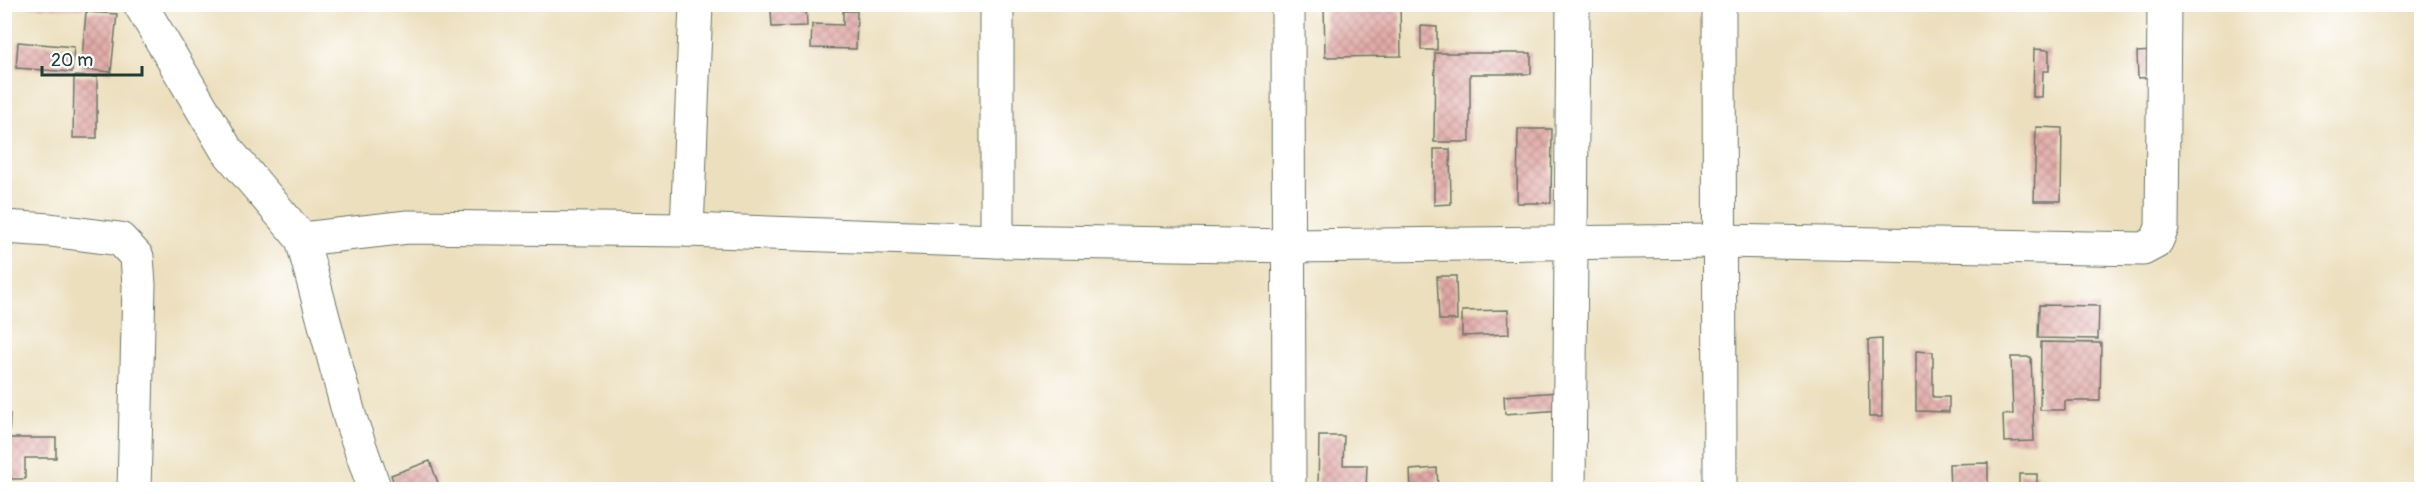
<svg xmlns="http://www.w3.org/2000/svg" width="2426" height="494" viewBox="0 0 2426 494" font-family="Pangolin,sans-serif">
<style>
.building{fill:url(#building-cross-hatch)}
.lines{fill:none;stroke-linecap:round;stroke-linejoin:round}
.minor-casing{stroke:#677664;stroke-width:35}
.minor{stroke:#fff;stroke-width:33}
</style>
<defs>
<pattern id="building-cross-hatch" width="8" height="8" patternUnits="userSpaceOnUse" patternTransform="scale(1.5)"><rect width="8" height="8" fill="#e1a9a6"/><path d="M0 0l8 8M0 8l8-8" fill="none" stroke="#b68b88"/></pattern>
</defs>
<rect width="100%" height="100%" fill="#fff"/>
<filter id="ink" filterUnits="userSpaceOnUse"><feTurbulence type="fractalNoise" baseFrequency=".0167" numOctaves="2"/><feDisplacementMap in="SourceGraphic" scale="12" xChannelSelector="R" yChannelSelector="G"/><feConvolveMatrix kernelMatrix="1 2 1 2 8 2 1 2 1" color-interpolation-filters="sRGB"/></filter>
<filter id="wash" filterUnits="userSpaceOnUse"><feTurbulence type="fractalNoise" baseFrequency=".008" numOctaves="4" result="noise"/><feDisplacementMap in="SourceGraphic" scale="24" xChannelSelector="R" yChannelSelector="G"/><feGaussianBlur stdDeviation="1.35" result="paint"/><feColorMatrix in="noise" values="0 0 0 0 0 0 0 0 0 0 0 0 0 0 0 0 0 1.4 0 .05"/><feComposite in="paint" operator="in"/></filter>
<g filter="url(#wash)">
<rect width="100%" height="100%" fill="#ecdfbd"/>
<g id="blocks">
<g class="building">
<path d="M26 4H85L84 9 25 7Z"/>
<path d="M793 4H806L807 26 772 27 771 10H793Z"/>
<path d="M1324 4H1400L1401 56 1325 57Z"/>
<path d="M843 11H857L856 49 811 48 812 24 843 25Z"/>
<path d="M86 12 117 14 111 72 81 69Z"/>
<path d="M1421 26 1437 27V50H1421Z"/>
<path d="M18 42 74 47 72 72 16 68Z"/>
<path d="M2034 49 2049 50V71H2043L2042 97H2033Z"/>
<path d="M2153 51 2154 77 2138 78 2137 52Z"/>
<path d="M1435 53H1531V74H1470V142H1434Z"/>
<path d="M74 76 97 77V138H73Z"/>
<path d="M2036 127 2062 128 2061 201H2034Z"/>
<path d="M1518 129H1552L1551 203H1517Z"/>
<path d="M1434 149H1450L1451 204 1434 205Z"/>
<path d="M1437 276H1456L1457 320H1439Z"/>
<path d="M2039 305 2099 306 2098 339 2038 338Z"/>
<path d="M1508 310 1509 334 1462 336V311Z"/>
<path d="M1882 339V417H1869L1868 340Z"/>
<path d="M2041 342 2101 343 2100 401H2065V410H2040Z"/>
<path d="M1916 351 1933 352V397H1949V412L1916 411Z"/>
<path d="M2011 357H2031L2034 441 2004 442 2003 415 2013 414Z"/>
<path d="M1559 392 1561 410 1505 414 1504 396Z"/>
<path d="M4 414H10L9 438H56V458H25V479H4Z"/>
<path d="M1319 436H1344L1343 465H1367L1366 490H1318Z"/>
<path d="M430 461 438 483 424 490H396L391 475Z"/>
<path d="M1988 463V490H1950L1949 464Z"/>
<path d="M1437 468 1438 490H1411L1410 470Z"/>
<rect x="2019" y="474" width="18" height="16"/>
</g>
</g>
</g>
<g filter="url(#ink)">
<use href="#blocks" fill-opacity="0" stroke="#677664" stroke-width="1.5"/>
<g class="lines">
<g class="minor-casing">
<g id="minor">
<path d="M140 4 226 149 302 239 350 418 375 490"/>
<path d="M997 4V241"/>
<path d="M1288 4 1289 490"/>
<path d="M1719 4 1720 490"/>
<path d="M4 227 50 230 120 239 137 257 139 285 134 490"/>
<path d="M687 230 696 4"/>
<path d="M302 239 408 227 687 230 997 241 1288 246 1720 241 2143 249 2156 242 2162 228 2164 4"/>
<path d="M1569 490 1573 4"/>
</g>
</g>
<use href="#minor" class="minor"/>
</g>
</g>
<rect width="2426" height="494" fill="none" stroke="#fff" stroke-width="24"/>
<path d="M42 66v9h100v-9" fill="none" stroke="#1f3d34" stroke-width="3"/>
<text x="51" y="66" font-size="18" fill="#1f3d34" stroke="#ffffff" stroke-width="4.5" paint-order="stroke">20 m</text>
</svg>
